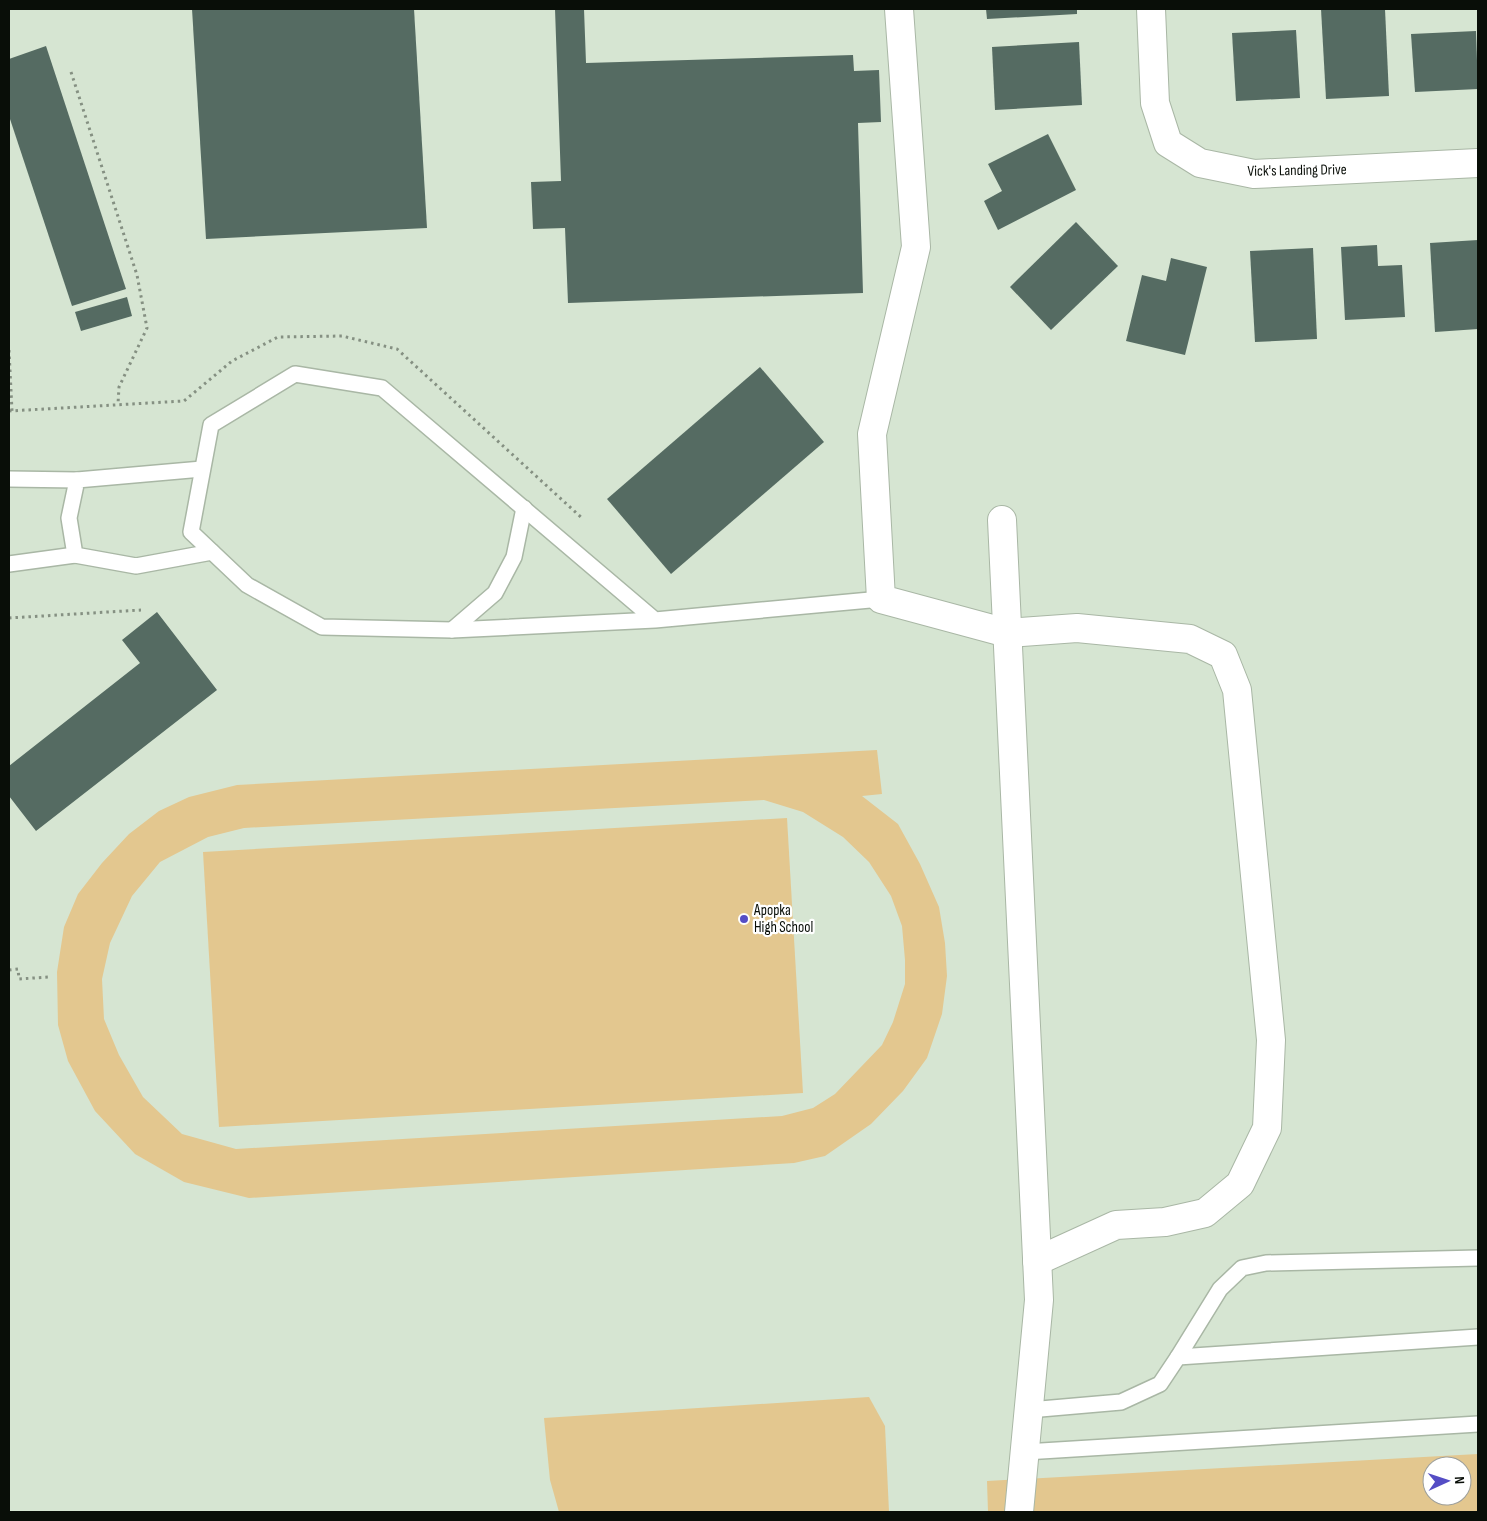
<svg xmlns="http://www.w3.org/2000/svg" width="1487" height="1521" viewBox="0 0 1487 1521" font-family="'Sofia Sans Condensed',sans-serif">
<style>
.green{fill:#e3c78f;fill-rule:evenodd}
.building{fill:#556b62}
.lines{fill:none;stroke-linecap:round;stroke-linejoin:round}
.service-casing{stroke:#a9b7a5;stroke-width:18}
.minor-casing{stroke:#a9b7a5;stroke-width:30}
.path{stroke:#859082;stroke-width:3;stroke-dasharray:2.5 4;stroke-linecap:butt}
.service{stroke:#fff;stroke-width:15}
.minor{stroke:#fff;stroke-width:28}
.poi-dot{fill:#554dc5;stroke:#fff;stroke-width:2}
.labels{text-anchor:middle;stroke-width:4.5;stroke-linejoin:round;paint-order:stroke}
.street-label{font-size:15px;fill:#090e08;stroke:#fff}
.poi-label{font-size:15px;fill:#090e08;stroke:#fff;text-anchor:start}
</style>
<rect width="100%" height="100%" fill="#d6e5d2"/>
<g class="green">
<path d="M877 750 882 794 862 796 898 824 920 864 939 907 945 943 947 976 942 1014 927 1058 903 1091 871 1124 825 1156 794 1163 249 1198 184 1182 135 1154 95 1111 68 1061 58 1025 57 972 64 927 78 894 102 863 129 834 159 811 189 797 237 785ZM764 800 803 812 843 837 869 862 891 896 902 926 905 960V984L893 1022 882 1045 835 1094 813 1108 782 1116 236 1149 182 1134 143 1097 119 1055 104 1019 102 979 110 943 132 896 160 862 208 837 244 828Z"/>
<path d="M787 818 803 1093 219 1127 203 852Z"/>
<path d="M869 1397 885 1426 889 1512H559L550 1480 544 1418Z"/>
<path d="M1478 1454V1512H988L987 1481ZM1432 1466H1462V1496H1432Z"/>
</g>
<g class="building">
<path d="M192 9H414L427 228 206 239Z"/>
<path d="M555 9H584L586 63 853 55 854 71 879 70 881 122 858 123 863 293 568 303 565 228 533 229 531 182 561 181Z"/>
<path d="M986 9H1077V14L987 19Z"/>
<path d="M1321 9H1385L1389 96 1326 99Z"/>
<path d="M1296 30 1300 98 1236 101 1232 33Z"/>
<path d="M1476 31 1478 89 1415 92 1411 34Z"/>
<path d="M1079 42 1082 105 995 110 992 47Z"/>
<path d="M46 46 126 289 72 306 9 116V59Z"/>
<path d="M1048 134 1076 190 998 230 984 201 1002 191 988 164Z"/>
<path d="M1076 222 1118 266 1051 330 1010 287Z"/>
<path d="M1478 240V329L1435 332 1430 243Z"/>
<path d="M1377 245 1378 266 1402 265 1405 317 1345 320 1341 247Z"/>
<path d="M1313 248 1317 339 1255 342 1250 251Z"/>
<path d="M1171 258 1207 267 1185 355 1126 341 1142 275 1166 281Z"/>
<path d="M127 297 132 316 81 331 75 312Z"/>
<path d="M760 367 824 442 671 574 607 499Z"/>
<path d="M157 612 217 690 36 831 9 796V766L140 663 122 640Z"/>
</g>
<g class="lines">
<g class="service-casing">
<g id="service">
<path d="M202 469 77 480 69 518 75 555 136 566 212 552"/>
<path d="M9 479 77 480"/>
<path d="M9 564 75 555"/>
<path d="M655 620 382 388 295 374 211 425 191 532 247 585 322 627 452 630 655 620 881 599"/>
<path d="M452 630 495 593 514 557 524 508"/>
<path d="M1178 1357 1220 1289 1242 1268 1266 1263 1478 1258"/>
<path d="M1029 1410 1121 1402 1160 1384 1178 1357 1478 1337"/>
<path d="M1025 1452 1478 1424"/>
</g>
</g>
<g class="minor-casing">
<g id="minor">
<path d="M899 9 916 247 872 434 881 599 1007 633 1077 628 1190 639 1223 655 1237 690 1271 1040 1267 1128 1240 1184 1205 1213 1165 1222 1116 1225 1037 1261"/>
<path d="M1151 9 1155 103 1168 143 1200 163 1254 174 1478 163"/>
<path d="M1002 520 1039 1300 1019 1512"/>
</g>
</g>
<g class="path">
<path d="M71 72 137 275 147 328 119 387 118 404"/>
<path d="M9 350 12 411"/>
<path d="M9 411 184 401 232 361 278 337 342 336 397 349 583 519"/>
<path d="M9 618 141 610"/>
<path d="M9 970 18 969 19 979 49 977"/>
</g>
<use href="#service" class="service"/>
<use href="#minor" class="minor"/>
</g>
<circle class="poi-dot" cx="744" cy="919" r="5"/>
<g class="labels">
<g class="street-label">
<text transform="translate(1297 170) rotate(-1)" y="5">Vick's Landing Drive</text>
</g>
<g class="poi-label">
<text x="754" y="915">Apopka<tspan x="754" dy="17">High School</tspan></text>
</g>
</g>
<rect width="1487" height="1521" fill="none" stroke="#090e08" stroke-width="20"/>
<g transform="translate(1447 1481) rotate(87)"><circle r="24" fill="#ffffff" stroke="#9d9f9c"/>
<path d="M0-4L9 19L0 12L-9 19Z" fill="#554dc5"/>
<text y="-8" font-size="14" font-weight="bold" text-anchor="middle" fill="#090e08">N</text>
</g>
</svg>
